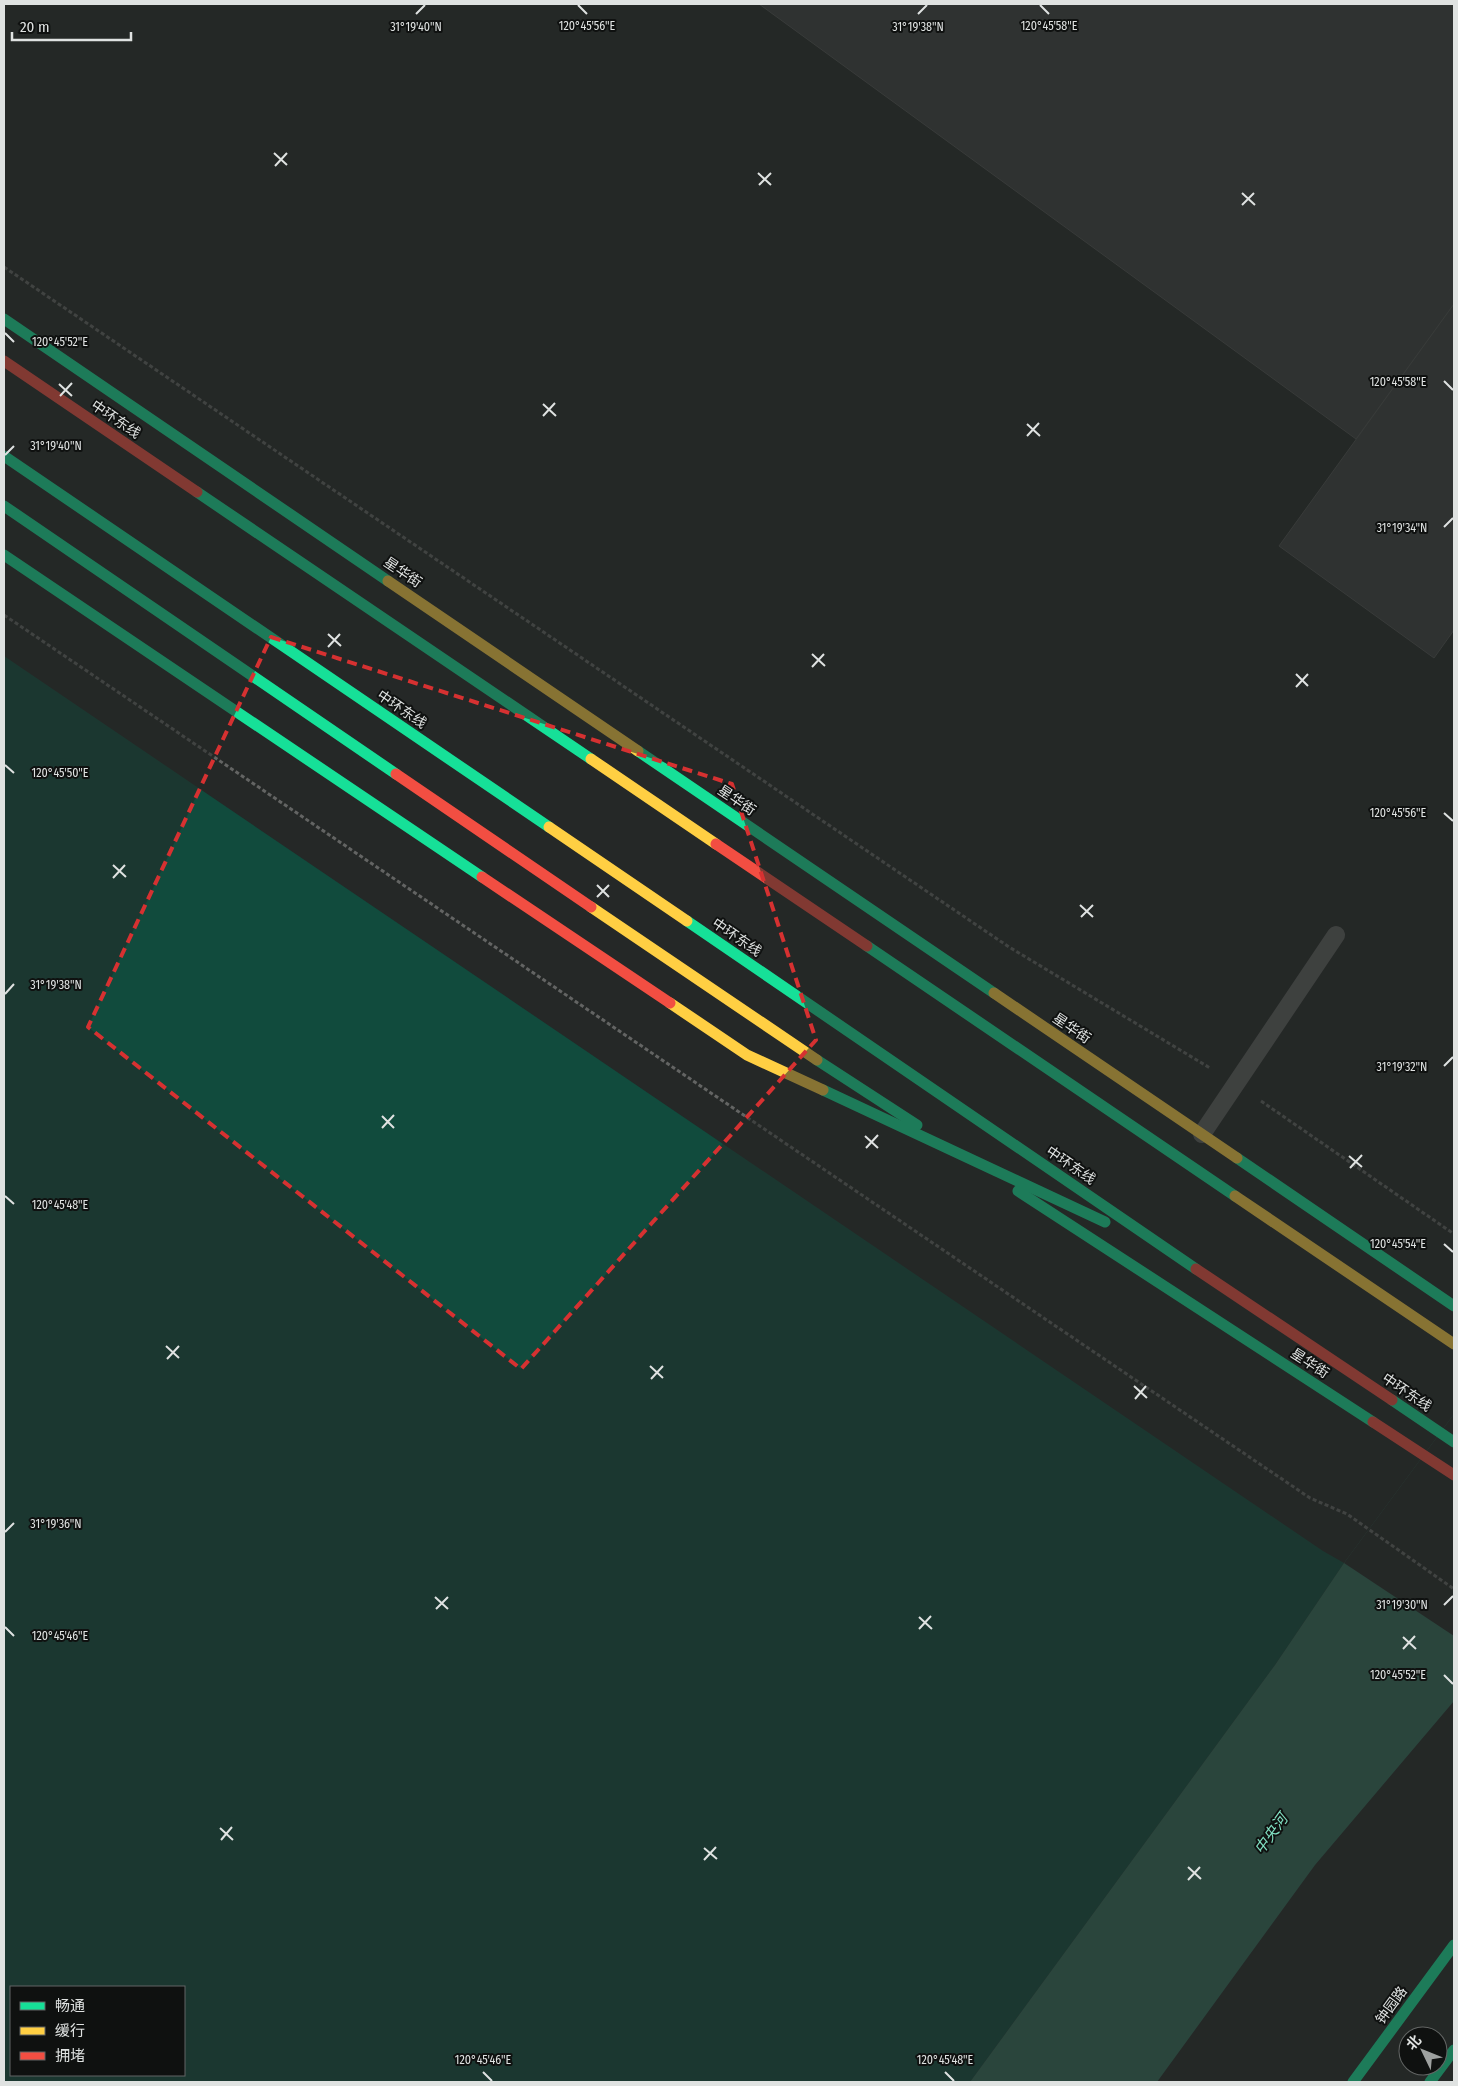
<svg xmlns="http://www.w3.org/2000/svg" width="1458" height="2086" viewBox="0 0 1458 2086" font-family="'Fira Sans Condensed','Noto Sans SC',sans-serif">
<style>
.green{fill:#114b3d;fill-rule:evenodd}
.water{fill:#316958}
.pier{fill:#252827}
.building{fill:#3c3e3e;stroke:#505251}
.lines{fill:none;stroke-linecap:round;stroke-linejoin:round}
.path{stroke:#636463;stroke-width:3;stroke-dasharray:4 2.5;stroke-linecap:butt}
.lane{stroke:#5e5f5e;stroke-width:18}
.fast{stroke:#16e098;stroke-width:11}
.slow{stroke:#ffcf43;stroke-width:11}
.jam{stroke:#f24e42;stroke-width:11}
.marked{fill:none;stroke:#d63131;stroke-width:4;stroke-dasharray:10 6;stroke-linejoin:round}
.ticks{fill:none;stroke:#dfe2e1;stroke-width:2}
.labels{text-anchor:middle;stroke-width:4;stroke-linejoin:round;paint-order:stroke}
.street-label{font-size:14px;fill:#dfe2e1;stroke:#0f1110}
.water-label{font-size:15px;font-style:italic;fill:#81e0c2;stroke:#0f1110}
.ticks-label{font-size:12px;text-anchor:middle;fill:#dfe2e1;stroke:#0f1110;stroke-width:4;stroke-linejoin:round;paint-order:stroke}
</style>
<rect width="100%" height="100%" fill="#252827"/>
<path class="green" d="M4 656 1323 1551 1344 1563 1275 1665 970 2082H4ZM11 1987H184V2075H11Z"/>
<path class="water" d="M1454 1414V1701L1315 1865 1157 2082H970L1275 1665 1344 1563Z"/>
<path class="pier" d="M1454 1414V1636L1344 1563Z"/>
<g class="building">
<path d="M759 4H1454V304L1356 439Z"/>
<path d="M1454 304V630L1434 658 1279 546Z"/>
</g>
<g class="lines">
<g class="path">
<path d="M4 267 1009 947 1210 1068"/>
<path d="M4 615 1310 1498 1347 1514 1454 1589"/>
<path d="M1261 1101 1454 1234"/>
</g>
<path class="lane" d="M1202 1134 1336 935"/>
<g class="fast">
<path d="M4 319 388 581"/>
<path d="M4 456 549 827"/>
<path d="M197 492 591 759"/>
<path d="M4 506 396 774"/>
<path d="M4 555 482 877"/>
<path d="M638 751 994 993"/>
<path d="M687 921 1196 1269"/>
<path d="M867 946 1235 1196"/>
<path d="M817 1060 917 1125"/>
<path d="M823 1090 1105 1222"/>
<path d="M1237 1158 1454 1306"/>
<path d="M1018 1191 1373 1422"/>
<path d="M1392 1400 1454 1442"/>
<path d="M1353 2082 1454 1945"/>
<path d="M1430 2082 1454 2050"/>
</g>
<g class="slow">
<path d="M388 581 638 751"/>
<path d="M591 759 716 844"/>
<path d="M549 827 687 921"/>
<path d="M591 907 817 1060"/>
<path d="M994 993 1237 1158"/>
<path d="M670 1003 747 1055 823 1090"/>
<path d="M1235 1196 1454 1344"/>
</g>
<g class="jam">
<path d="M4 361 197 492"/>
<path d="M396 774 591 907"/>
<path d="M716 844 867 946"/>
<path d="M482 877 670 1003"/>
<path d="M1196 1269 1392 1400"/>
<path d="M1373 1422 1454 1475"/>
</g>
</g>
<path d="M0 0H1458V2086H0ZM271 637 732 784 816 1040 521 1369 88 1027Z" fill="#252827" fill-opacity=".55" fill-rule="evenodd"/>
<path class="marked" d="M271 637 732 784 816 1040 521 1369 88 1027Z"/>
<path class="ticks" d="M578 5 587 14M1040 5 1049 14M416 14 425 5M918 14 927 5M274 153 287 165M275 166 287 153M758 173 771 185M759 185 771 173M1242 193 1255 205M1242 205 1254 193M5 333 14 342M1444 381 1453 390M59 384 72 396M60 396 72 383M543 404 556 416M543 416 555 403M1027 424 1040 436M1027 436 1039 423M5 455 14 446M1444 527 1453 518M328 634 341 646M328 647 340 634M812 654 825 666M812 667 824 654M1296 674 1308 686M1296 687 1308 674M5 765 14 773M1444 813 1453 821M113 865 126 877M113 878 125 865M597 885 609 897M597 897 609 885M1080 905 1093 917M1081 917 1093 905M5 994 14 984M1444 1066 1453 1057M382 1116 394 1128M382 1128 394 1115M865 1136 878 1148M866 1148 878 1135M1349 1156 1362 1167M1350 1168 1362 1155M5 1196 14 1204M1444 1244 1453 1252M166 1346 179 1358M167 1359 179 1346M650 1366 663 1378M651 1379 663 1366M1134 1386 1147 1398M1135 1399 1146 1386M5 1532 14 1523M435 1597 448 1609M1444 1605 1453 1596M436 1609 448 1597M919 1617 932 1629M5 1627 14 1636M919 1629 931 1616M1403 1637 1416 1649M1403 1649 1415 1636M1444 1675 1453 1684M220 1828 233 1840M221 1840 232 1827M704 1848 717 1859M704 1860 716 1847M1188 1867 1201 1879M1188 1880 1200 1867M483 2072 492 2081M945 2072 954 2081"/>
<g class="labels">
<g class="street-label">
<text transform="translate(116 419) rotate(34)" y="5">中环东线</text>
<text transform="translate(403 572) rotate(34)" y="5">星华街</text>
<text transform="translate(402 709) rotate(34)" y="5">中环东线</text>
<text transform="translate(737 800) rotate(34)" y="5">星华街</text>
<text transform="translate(737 937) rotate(34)" y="5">中环东线</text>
<text transform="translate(1072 1028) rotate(34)" y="5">星华街</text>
<text transform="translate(1071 1165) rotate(34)" y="5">中环东线</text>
<text transform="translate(1310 1363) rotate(33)" y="5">星华街</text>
<text transform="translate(1407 1392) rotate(34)" y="5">中环东线</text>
<text transform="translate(1391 2005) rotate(-54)" y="5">钟园路</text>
</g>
<g class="water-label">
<text transform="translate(1271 1834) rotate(-54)" y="5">中央河</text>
</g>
</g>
<g class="ticks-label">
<text x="587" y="30">120°45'56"E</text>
<text x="1049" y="30">120°45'58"E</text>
<text x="416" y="31">31°19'40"N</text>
<text x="918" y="31">31°19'38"N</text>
<text x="60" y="346">120°45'52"E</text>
<text x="1398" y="386">120°45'58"E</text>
<text x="56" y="450">31°19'40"N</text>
<text x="1402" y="532">31°19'34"N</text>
<text x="60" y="777">120°45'50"E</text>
<text x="1398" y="817">120°45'56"E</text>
<text x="56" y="989">31°19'38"N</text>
<text x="1402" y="1071">31°19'32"N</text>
<text x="60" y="1209">120°45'48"E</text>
<text x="1398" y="1248">120°45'54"E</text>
<text x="56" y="1528">31°19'36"N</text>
<text x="1402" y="1609">31°19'30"N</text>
<text x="60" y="1640">120°45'46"E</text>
<text x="1398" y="1679">120°45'52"E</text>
<text x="483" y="2064">120°45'46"E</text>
<text x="945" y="2064">120°45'48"E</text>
</g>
<rect width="1458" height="2086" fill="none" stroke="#dfe2e1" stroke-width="10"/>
<rect x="10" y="1986" width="175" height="90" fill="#0f1110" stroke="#626564"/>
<rect x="20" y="2002" width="25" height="8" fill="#16e098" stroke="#626564"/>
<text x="55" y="2011" font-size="15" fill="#dfe2e1">畅通</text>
<rect x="20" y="2027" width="25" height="8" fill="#ffcf43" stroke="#626564"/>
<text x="55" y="2036" font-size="15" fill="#dfe2e1">缓行</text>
<rect x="20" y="2052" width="25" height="8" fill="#f24e42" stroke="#626564"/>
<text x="55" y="2061" font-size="15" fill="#dfe2e1">拥堵</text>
<g transform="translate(1423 2051) rotate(313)"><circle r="24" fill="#0f1110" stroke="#626564"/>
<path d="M0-4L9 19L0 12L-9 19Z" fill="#9ea1a0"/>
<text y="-8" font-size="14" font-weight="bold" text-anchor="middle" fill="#dfe2e1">北</text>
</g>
<path d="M12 32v8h119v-8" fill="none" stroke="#dfe2e1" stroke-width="2.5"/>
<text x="20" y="32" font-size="15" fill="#dfe2e1" stroke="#0f1110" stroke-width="4" paint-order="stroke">20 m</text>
</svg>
